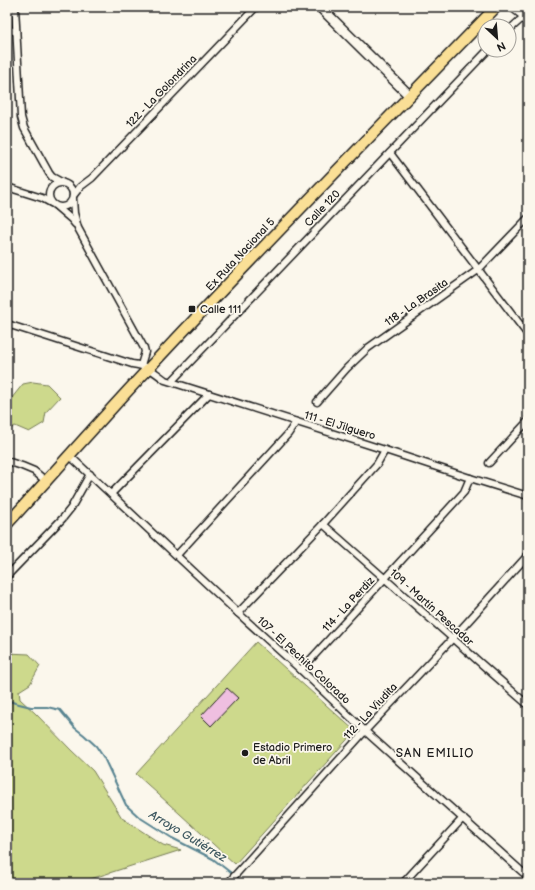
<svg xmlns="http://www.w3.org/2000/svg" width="535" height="890" viewBox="0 0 535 890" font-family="'Balsamiq Sans',sans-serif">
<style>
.green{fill:#cdd98c;stroke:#747a54}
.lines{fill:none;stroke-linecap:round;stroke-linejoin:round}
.stream{stroke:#578390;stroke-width:2}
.building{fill:#efbfe0;stroke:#1c1c1c}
.street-casing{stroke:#1c1c1c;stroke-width:9}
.secondary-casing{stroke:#1c1c1c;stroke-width:12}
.primary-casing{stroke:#1c1c1c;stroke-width:13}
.street{stroke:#fbf7ec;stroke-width:6}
.secondary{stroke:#fbf7ec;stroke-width:9}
.primary{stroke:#fadf96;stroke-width:10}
.poi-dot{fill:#1c1c1c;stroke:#fbf7ec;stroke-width:1.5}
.labels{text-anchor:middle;stroke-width:3.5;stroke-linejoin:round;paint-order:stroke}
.street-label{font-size:11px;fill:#1c1c1c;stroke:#fbf7ec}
.poi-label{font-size:11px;fill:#1c1c1c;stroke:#fbf7ec;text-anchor:start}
.neighbourhood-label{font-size:12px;letter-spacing:1px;fill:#1c1c1c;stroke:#fbf7ec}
.water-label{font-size:12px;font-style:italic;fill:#3e5860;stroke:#fbf7ec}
</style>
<rect width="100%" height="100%" fill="#fbf7ec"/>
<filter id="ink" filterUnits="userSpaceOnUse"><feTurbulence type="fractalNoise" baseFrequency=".025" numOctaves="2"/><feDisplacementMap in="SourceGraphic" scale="8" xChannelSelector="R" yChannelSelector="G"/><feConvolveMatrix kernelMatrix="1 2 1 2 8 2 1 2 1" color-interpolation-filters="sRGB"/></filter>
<g filter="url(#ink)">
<g class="green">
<path d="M33 382 47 384 60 397 46 412 44 423 29 432 15 426 7 430V404L23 384Z"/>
<path d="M256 642 355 731 235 864 136 774Z"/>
<path d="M7 653 29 654 40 666 30 684 19 691 20 699 36 714 71 750 93 771 122 818 163 845 181 850 78 883H7Z"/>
</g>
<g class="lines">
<path class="stream" d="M7 700 15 703 31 707H47L60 710 75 728 84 735 96 746 104 758 126 805 139 817 172 838 213 859 226 869 244 883"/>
</g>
<path class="building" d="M227 688 238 698 211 726 201 716Z"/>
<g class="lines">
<g class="street-casing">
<g id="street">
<path d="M15 7 21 117 24 128 49 173 52 177 63 183"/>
<path d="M511 7 524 17"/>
<path d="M7 29 16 32"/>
<path d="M509 30 528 13"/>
<path d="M390 153 528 335"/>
<circle cx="61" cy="195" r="12"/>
<path d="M7 187 42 198 51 203"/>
<path d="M73 196 80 187 92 178 256 7"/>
<path d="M73 199 74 213 78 228 144 348 145 352 141 365"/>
<path d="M57 207 71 219 75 224"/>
<path d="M7 324 132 364C148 366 152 370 165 380L385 450 470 478 528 496"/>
<path d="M172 381 488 50"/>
<path d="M317 402 347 368 368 348 478 270 528 218"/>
<path d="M70 456 238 613 301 670 365 731 528 877"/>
<path d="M7 461 22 466 34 471 46 481"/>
<path d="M489 463 528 421"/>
<path d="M111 494 209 394"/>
<path d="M323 524 528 705"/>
<path d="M177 555 288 434 296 422"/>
<path d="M7 576 63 518 71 508 90 474"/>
<path d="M238 613 323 524 377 464 385 450"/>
<path d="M301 670 464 492 470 478"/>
<path d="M228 883 365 731 453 638 528 555"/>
<path d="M403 883 463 818"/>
</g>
</g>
<g class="secondary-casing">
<path id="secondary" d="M320 7 410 96"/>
</g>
<g class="primary-casing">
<path id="primary" d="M7 524C55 472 101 419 149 368 263 245 380 127 496 7"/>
</g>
<use href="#street" class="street"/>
<use href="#secondary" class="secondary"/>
<use href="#primary" class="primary"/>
</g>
</g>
<g class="poi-dot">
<rect x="188" y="305" width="8" height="8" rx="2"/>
<circle cx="245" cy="753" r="4"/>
</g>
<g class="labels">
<g class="street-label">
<text transform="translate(161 91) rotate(-46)" y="4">122 - La Golondrina</text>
<text transform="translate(322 208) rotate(-46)" y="4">Calle 120</text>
<text transform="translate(240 254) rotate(-47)" y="4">Ex Ruta Nacional 5</text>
<text transform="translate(416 302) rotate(-35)" y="4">118 - La Brasita</text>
<text transform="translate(340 425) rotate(17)" y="4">111 - El Jilguero</text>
<text transform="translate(348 604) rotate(-47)" y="4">114 - La Perdiz</text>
<text transform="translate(432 607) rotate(42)" y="4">109 - Martín Pescador</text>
<text transform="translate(304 660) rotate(43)" y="4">107 - El Pechito Colorado</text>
<text transform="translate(370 711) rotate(-47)" y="4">112 - La Viudita</text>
</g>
<g class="poi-label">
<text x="200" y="313">Calle 111</text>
<text x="253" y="751">Estadio Primero<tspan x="253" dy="13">de Abril</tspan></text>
</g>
<g class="neighbourhood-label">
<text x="435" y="757">SAN EMILIO</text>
</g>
<g class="water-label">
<text transform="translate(188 836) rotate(31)" y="4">Arroyo Gutiérrez</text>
</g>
</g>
<rect width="535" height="890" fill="none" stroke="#fbf7ec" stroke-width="24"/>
<rect x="12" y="12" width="511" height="866" fill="none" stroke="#1c1c1c" stroke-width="1.5" filter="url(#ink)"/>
<g transform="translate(497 38) rotate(154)"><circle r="19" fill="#fbf7ec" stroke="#a29f99"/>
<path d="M0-3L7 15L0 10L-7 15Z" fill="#1c1c1c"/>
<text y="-6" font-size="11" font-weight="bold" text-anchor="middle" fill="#1c1c1c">N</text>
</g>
</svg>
